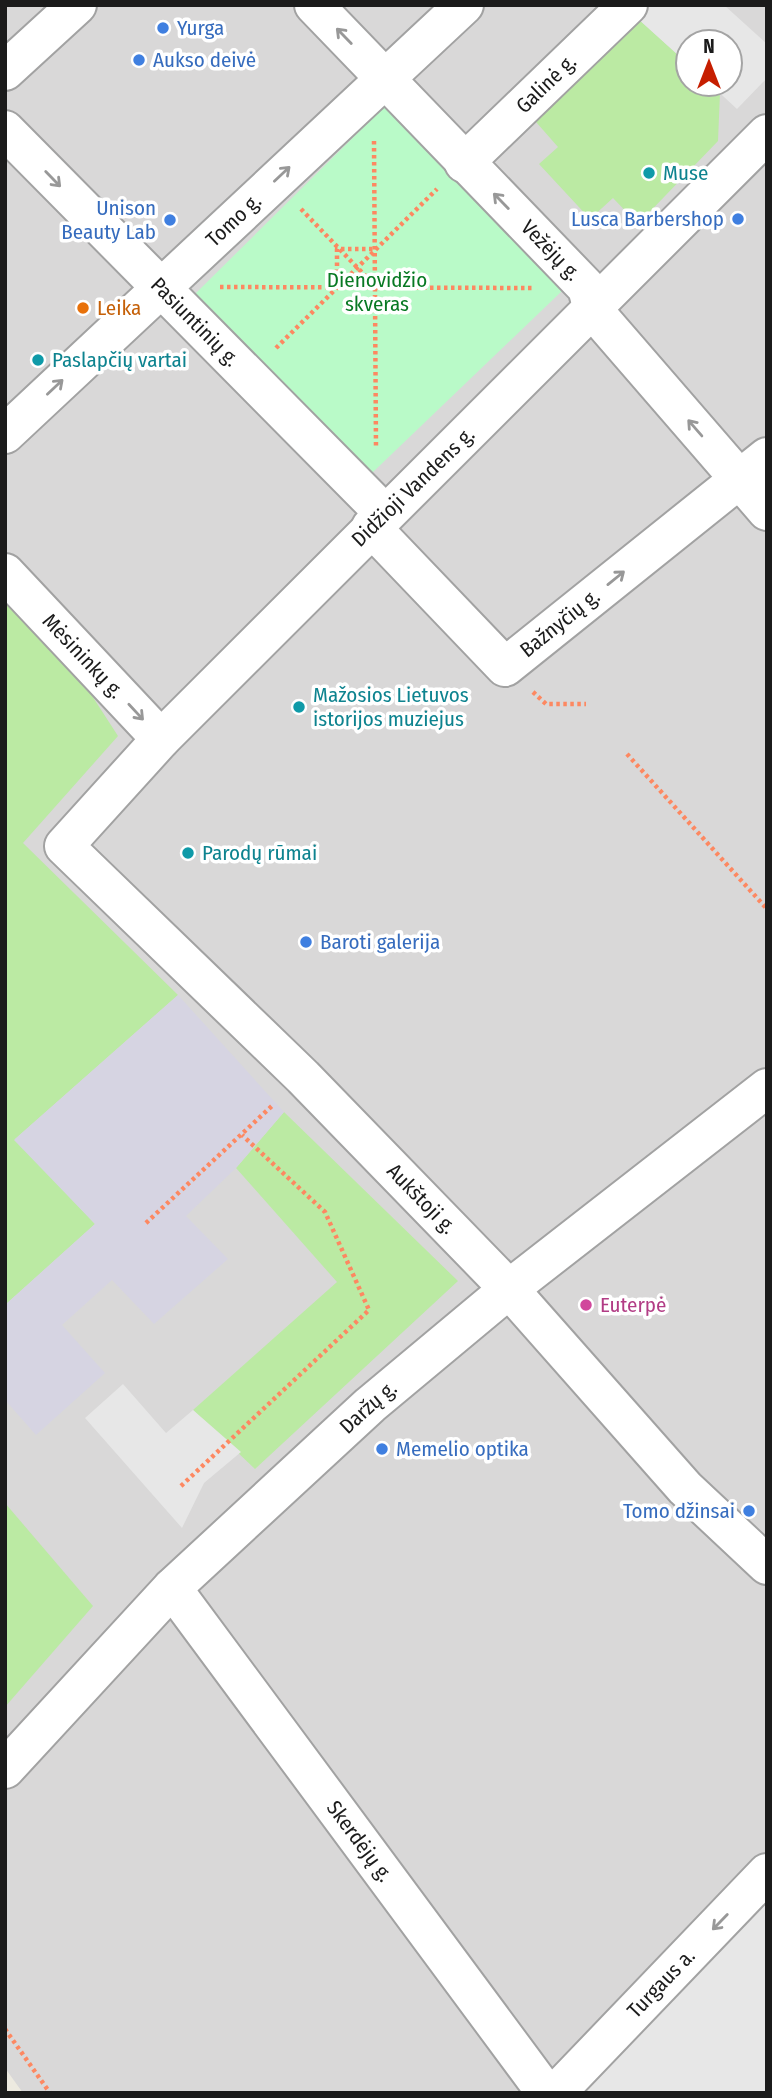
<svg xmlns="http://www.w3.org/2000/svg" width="772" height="2098" viewBox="0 0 772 2098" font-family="'Fira Sans Condensed',sans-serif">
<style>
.residential{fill:#d9d8d8;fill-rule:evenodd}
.grass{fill:#bbeaa3}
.park{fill:#b9fac8}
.parking{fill:#e7e7e7}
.plaza{fill:#d6d4e2}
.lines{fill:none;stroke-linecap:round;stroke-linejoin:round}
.minor-casing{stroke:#a2a2a2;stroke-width:42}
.path{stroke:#fd8861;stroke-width:4.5;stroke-dasharray:3.5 3.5;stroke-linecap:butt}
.minor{stroke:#fff;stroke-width:38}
.oneway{stroke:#989898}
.shop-dot{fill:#3f7fe0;stroke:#fff;stroke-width:2.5}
.culture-dot{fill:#0f9aa8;stroke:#fff;stroke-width:2.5}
.food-dot{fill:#e8710a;stroke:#fff;stroke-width:2.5}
.hotel-dot{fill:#d1479c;stroke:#fff;stroke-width:2.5}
.labels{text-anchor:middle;stroke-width:7;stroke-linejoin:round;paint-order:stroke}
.shop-label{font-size:21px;fill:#366cbe;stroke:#fff;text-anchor:start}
.street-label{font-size:21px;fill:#1b1b1b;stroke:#fff}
.culture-label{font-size:21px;fill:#0d838f;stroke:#fff;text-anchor:start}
.park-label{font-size:21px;fill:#087923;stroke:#fff}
.food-label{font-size:21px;fill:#c56008;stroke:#fff;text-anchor:start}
.hotel-label{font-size:21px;fill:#b23c85;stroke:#fff;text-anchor:start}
</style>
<rect width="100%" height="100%" fill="#edeae0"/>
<path class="residential" d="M5 5H767V2093H23L5 2068ZM688 42H730V84H688Z"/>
<g class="grass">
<path d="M636 17 688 64V84H710L720 93 718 141 638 224 613 198 590 219 539 164 558 147 529 114Z"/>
<path d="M5 598 76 671 118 736 23 843 178 995 15 1139 95 1224 5 1305Z"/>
<path d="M284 1112 458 1281 255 1469 193 1410 337 1282 236 1168Z"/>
<path d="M5 1503 93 1606 5 1707Z"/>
</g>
<path class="park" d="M386 105 563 290 372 473 195 294Z"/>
<g class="parking">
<path d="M647 5H724L767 44V78L737 109 710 84H730V42H688V64L636 17Z"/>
<path d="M123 1384 166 1433 193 1410 241 1452 204 1483 182 1528 85 1418Z"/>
<path d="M767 1873V2093H576Z"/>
</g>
<path class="plaza" d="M178 995 284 1112 236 1168 186 1216 228 1259 154 1324 112 1280 62 1325 105 1373 36 1435 5 1400V1305L95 1224 14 1140Z"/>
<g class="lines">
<g class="minor-casing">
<g id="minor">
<path id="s1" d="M314 5 587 288 593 310 767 511"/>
<path d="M5 71 77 5"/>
<path id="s2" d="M5 130 385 514"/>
<path id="s3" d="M767 134 161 739 64 846 303 1077 509 1289 685 1488 767 1565"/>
<path id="s4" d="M464 163 628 5"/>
<path id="s5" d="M5 434 464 5"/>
<path id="s6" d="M371 527 505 667 767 457"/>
<path id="s7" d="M5 573 161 739"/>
<path id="s8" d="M172 1588 546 2093"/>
<path id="s9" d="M5 1769 172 1588 370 1405 509 1289 767 1088"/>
<path id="s10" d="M556 2093 767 1873"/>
</g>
</g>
<g class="path">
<path d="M374 141 376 448"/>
<path d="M301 209 375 286"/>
<path d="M220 287 533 288"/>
<path d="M337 287V249H374"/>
<path d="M276 348 437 189"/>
<path d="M533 692 546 704H586"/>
<path d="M627 754 767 909"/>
<path d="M146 1223 274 1104"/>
<path d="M181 1486 369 1310 325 1212 242 1135"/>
<path d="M5 2029 50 2093"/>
</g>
<use href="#minor" class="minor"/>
</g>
<defs><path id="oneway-shaft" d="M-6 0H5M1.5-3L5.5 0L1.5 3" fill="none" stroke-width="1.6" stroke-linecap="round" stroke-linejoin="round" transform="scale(1.75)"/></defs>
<g class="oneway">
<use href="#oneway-shaft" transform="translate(344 36) rotate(-134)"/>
<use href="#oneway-shaft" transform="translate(282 174) rotate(-43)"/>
<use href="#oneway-shaft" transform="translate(53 179) rotate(46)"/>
<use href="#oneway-shaft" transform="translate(501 201) rotate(-134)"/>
<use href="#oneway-shaft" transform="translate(55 387) rotate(-43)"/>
<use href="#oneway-shaft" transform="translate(695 428) rotate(-131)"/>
<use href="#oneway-shaft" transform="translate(616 578) rotate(-39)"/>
<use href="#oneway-shaft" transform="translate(136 712) rotate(47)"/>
<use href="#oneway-shaft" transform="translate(720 1922) rotate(134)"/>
</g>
<g class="shop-dot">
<circle cx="163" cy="28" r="7"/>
<circle cx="139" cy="60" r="7"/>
<circle cx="738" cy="219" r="7"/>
<circle cx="170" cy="220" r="7"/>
<circle cx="306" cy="942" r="7"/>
<circle cx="382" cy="1449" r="7"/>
<circle cx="749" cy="1511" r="7"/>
</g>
<g class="culture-dot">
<circle cx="649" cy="173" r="7"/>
<circle cx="38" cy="360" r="7"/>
<circle cx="299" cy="707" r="7"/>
<circle cx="188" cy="853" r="7"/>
</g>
<circle class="food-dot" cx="83" cy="308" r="7"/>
<circle class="hotel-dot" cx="586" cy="1305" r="7"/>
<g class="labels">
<g class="shop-label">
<text x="177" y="35">Yurga</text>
<text x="153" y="67">Aukso deivė</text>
<text x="156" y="215" text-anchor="end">Unison<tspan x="156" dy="24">Beauty Lab</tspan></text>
<text x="724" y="226" text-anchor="end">Lusca Barbershop</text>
<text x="320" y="949">Baroti galerija</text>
<text x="396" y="1456">Memelio optika</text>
<text x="735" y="1518" text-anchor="end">Tomo džinsai</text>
</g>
<g class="street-label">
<text dy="7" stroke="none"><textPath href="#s4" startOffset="114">Galinė g.</textPath></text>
<text dy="7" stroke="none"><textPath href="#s5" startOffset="313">Tomo g.</textPath></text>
<text dy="7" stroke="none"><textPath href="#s1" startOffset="341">Vežėjų g.</textPath></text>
<text dy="7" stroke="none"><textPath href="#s2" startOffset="270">Pasiuntinių g.</textPath></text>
<text transform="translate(413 487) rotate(-44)" y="7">Didžioji Vandens g.</text>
<text dy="7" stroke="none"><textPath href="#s6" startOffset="264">Bažnyčių g.</textPath></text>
<text dy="7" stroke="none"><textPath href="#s7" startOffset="114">Mėsininkų g.</textPath></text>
<text dy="7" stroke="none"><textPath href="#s3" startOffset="1503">Aukštoji g.</textPath></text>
<text dy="7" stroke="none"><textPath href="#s9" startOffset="513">Daržų g.</textPath></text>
<text dy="7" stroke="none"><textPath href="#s8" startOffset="315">Skerdėjų g.</textPath></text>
<text dy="7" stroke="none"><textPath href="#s10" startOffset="152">Turgaus a.</textPath></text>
</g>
<g class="culture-label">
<text x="663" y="180">Muse</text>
<text x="52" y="367">Paslapčių vartai</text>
<text x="313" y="702">Mažosios Lietuvos<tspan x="313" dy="24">istorijos muziejus</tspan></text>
<text x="202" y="860">Parodų rūmai</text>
</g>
<g class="park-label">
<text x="377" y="287">Dienovidžio<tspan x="377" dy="24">skveras</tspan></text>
</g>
<g class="food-label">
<text x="97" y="315">Leika</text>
</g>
<g class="hotel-label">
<text x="600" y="1312">Euterpė</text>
</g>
</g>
<rect width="772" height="2098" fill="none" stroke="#1b1b1b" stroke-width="14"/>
<g transform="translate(709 63)"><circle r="33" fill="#ffffff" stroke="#a4a4a4" stroke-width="2"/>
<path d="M0-5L12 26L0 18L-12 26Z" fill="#c61e00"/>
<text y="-10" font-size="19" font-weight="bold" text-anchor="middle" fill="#1b1b1b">N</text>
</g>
</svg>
